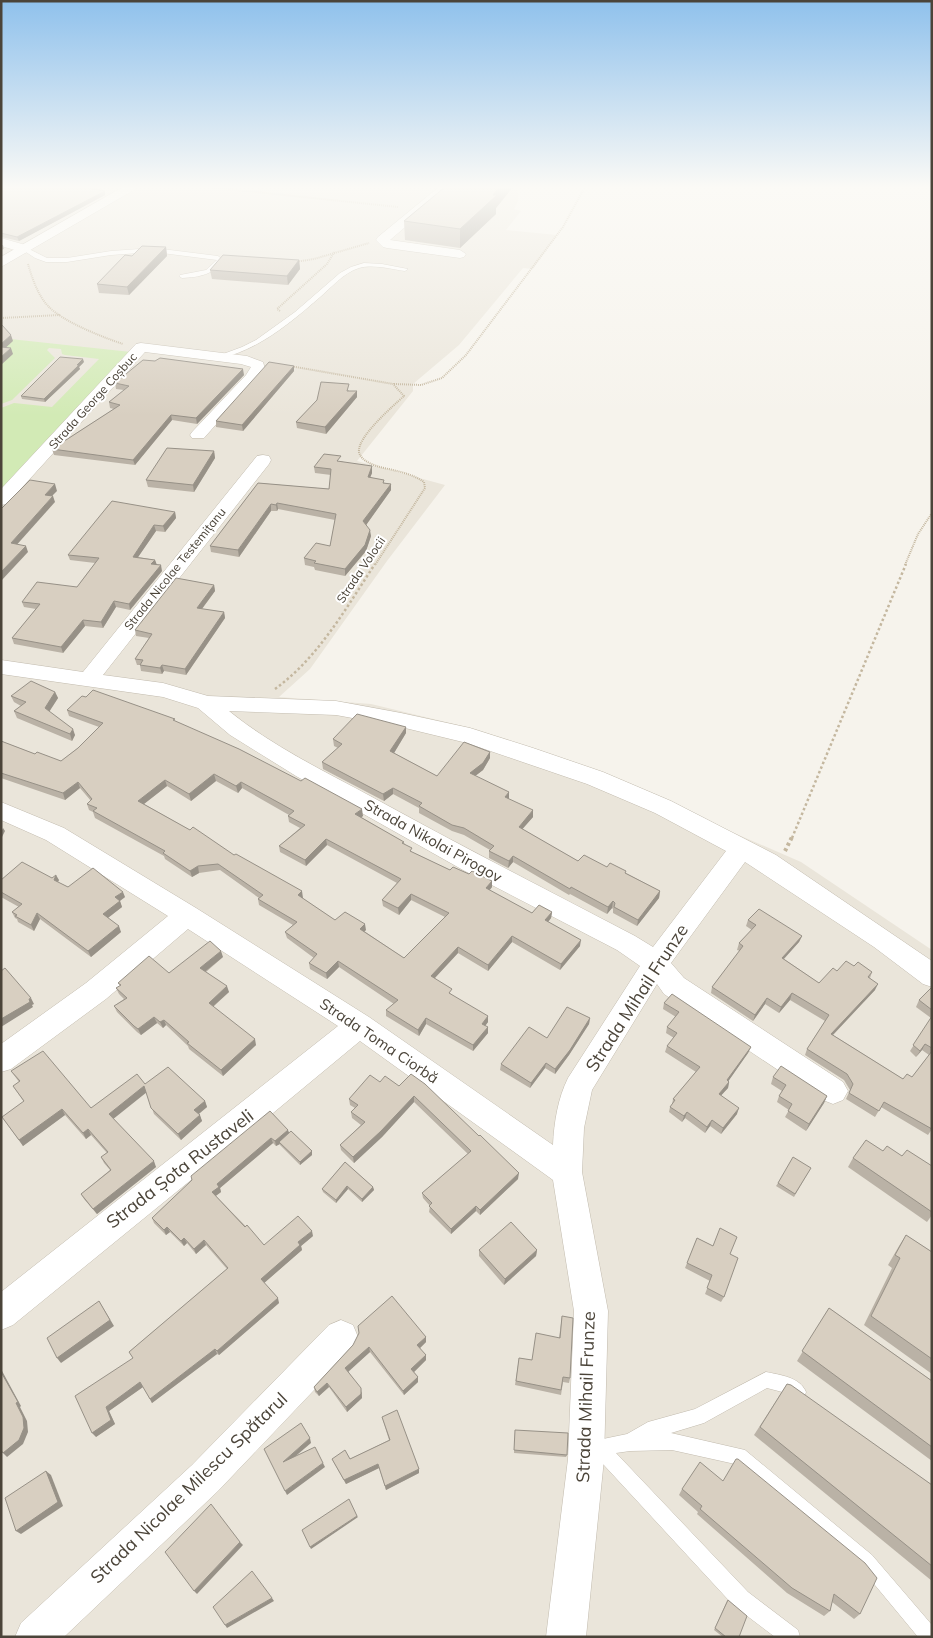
<svg xmlns="http://www.w3.org/2000/svg" width="933" height="1638" viewBox="0 0 933 1638" font-family="Mulish,sans-serif">
<style>
.residential{fill:#eae5da}
.green{fill:#d2eab5}
.lines{fill:none;stroke-linecap:round;stroke-linejoin:round}
.service-casing{stroke:#c2bbae;stroke-width:1}
.minor-casing{stroke:#c2bbae;stroke-width:1}
.tertiary-casing{stroke:#c2bbae;stroke-width:1}
.path-far2{stroke:#c4b79f;stroke-width:2;stroke-dasharray:1 1;stroke-linecap:butt}
.path-far1{stroke:#c4b79f;stroke-width:2.5;stroke-dasharray:2.5 2.5;stroke-linecap:butt}
.path{stroke:#c4b79f;stroke-width:4;stroke-dasharray:3 3;stroke-linecap:butt}
.service{fill:#fff;fill-rule:evenodd}
.minor{fill:#fff;fill-rule:evenodd}
.tertiary{fill:#fff;fill-rule:evenodd}
.wall{fill:#bab2a6;fill-rule:evenodd}
.shaded-wall{fill:#979187}
.building{fill:#d8cfc1;stroke:#979187;fill-rule:evenodd}
.labels{text-anchor:middle;stroke-width:4;stroke-linejoin:round;paint-order:stroke}
.far-street-label{font-size:12px;fill:#4b4439;stroke:#fff}
.street-label{font-size:15px;fill:#4b4439;stroke:#fff}
.near-street-label{font-size:18px;fill:#4b4439;stroke:#fff}
</style>
<rect width="100%" height="100%" fill="#f6f3ec"/>
<path class="residential" d="M1 187H516V189L518 190V201L514 209 521 211 506 230 557 235 533 269 523 268 459 345 413 384V391L357 461 445 485 387 561 310 669 279 697 371 704 475 729 563 759 801 862 932 950V1637H1Z"/>
<path class="green" d="M1 338 131 352 1 491V408L14 403 52 407 99 359 65 355 62 354 61 349 49 348 47 350 55 358 12 400 1 404Z"/>
<g class="lines">
<g class="service-casing">
<g id="service">
<path d="M25 247 47 258H67L111 251 154 248 218 256 223 260C214 275 199 277 182 278L179 276 180 275 206 270 217 260 154 252 111 255 67 262H46L35 258 23 250 22 249Z"/>
<path d="M364 263 382 264 408 269 405 271C391 269 373 264 359 268 343 273 331 288 319 298 289 324 258 350 218 359L215 357 242 347 256 340 295 312 340 273 351 267Z"/>
<path d="M766 1372C780 1375 800 1377 806 1392L804 1398 798 1400 786 1393 767 1388 704 1423 671 1433 745 1450 872 1555 932 1625V1637H918L860 1567 735 1464 672 1450 630 1451 616 1453 748 1592 798 1630 800 1637H775L734 1606 591 1451 588 1445 591 1439 597 1436 603 1439 627 1434 648 1422 695 1409Z"/>
</g>
</g>
<g class="minor-casing">
<g id="minor">
<path d="M1 187H10L1 191Z"/>
<path d="M439 187H452L390 240 460 250 466 254 464 257 460 258 387 248 383 247 376 240 378 237Z"/>
<path d="M1 238 29 246 31 249 25 253 1 246Z"/>
<path d="M141 343 247 356 263 362 265 369 204 438H192L190 435 192 432 246 375 251 367 241 364 145 352 7 504 1 505V489L136 344Z"/>
<path d="M263 455 269 456 271 460 269 464 103 675 163 683 208 696 336 701 401 713 470 728 533 748 603 772 671 801 776 855 932 961V987L923 984 874 947 745 862 671 963 684 978 843 1082 848 1091 843 1100 833 1104 823 1100 664 994 657 984 592 1090 584 1128 582 1172 608 1311 604 1459 586 1637H546L568 1459 574 1311 553 1180 360 1041 261 1123 13 1325 1 1330V1292L338 1026 188 929 106 999 11 1069 1 1072V1044L86 983 168 916 46 840 1 820V802L64 828 196 908 369 1017 553 1145C554 1122 558 1098 568 1078L640 966 617 950 463 870 296 776 230 735 198 708 163 697 1 674V660L83 672 257 456ZM229 711 336 715 401 727 467 743 587 784 655 813 726 851 653 947 635 936C547 890 459 845 372 797 324 771 272 746 229 711Z"/>
<path d="M341 1320 353 1325 358 1337 353 1349 218 1491 64 1637H15L21 1623 192 1465 329 1325Z"/>
</g>
</g>
<g class="tertiary-casing">
<path id="tertiary" d="M123 187H139L1 267V257Z"/>
</g>
<g class="path-far2">
<path d="M208 187 398 207"/>
<path d="M295 262 314 259 369 243"/>
<path d="M28 264C32 278 38 296 49 307 64 322 102 337 123 344"/>
<path d="M280 311 277 309 327 264 335 251"/>
<path d="M1 318 60 315"/>
<path d="M290 366 393 384 404 396C393 406 357 437 359 452 361 461 373 465 380 467 396 471 411 473 424 482L425 488 375 565"/>
<path d="M394 384 421 385 442 378 466 355 563 227 585 187"/>
<path d="M905 565 918 534 932 513"/>
</g>
<g class="path-far1">
<path d="M275 689C319 657 346 608 375 564"/>
<path d="M792 838 906 564"/>
</g>
<path class="path" d="M785 851 792 837"/>
<use href="#service" class="service"/>
<use href="#minor" class="minor"/>
<use href="#tertiary" class="tertiary"/>
</g>
<g class="wall">
<path d="M4 187H100L95 189 105 195 19 241 1 237V188Z"/>
<path d="M445 187H513L496 208V214L460 248 405 240 404 221Z"/>
<path d="M166 247 167 256 129 295 99 293 97 284 132 256Z"/>
<path d="M299 260 300 269 288 285 212 279 210 270Z"/>
<path d="M84 362 79 367 80 369 45 402 22 399 21 396Z"/>
<path d="M294 366V371L243 431 216 427V421Z"/>
<path d="M244 375 197 424 172 420 135 465 54 455 52 449 114 409 110 408 109 402 124 390 116 389 115 383Z"/>
<path d="M349 390V391L357 397 326 434 297 428 296 422Z"/>
<path d="M214 451 215 458 194 492 148 487 146 480Z"/>
<path d="M341 461 372 473 370 477 385 483 391 484V490L366 525 371 536 366 551 345 576 315 570 314 567 305 565 304 558 330 546 335 520 278 509 277 511H271L239 557 211 552 210 546 258 483 329 489 331 475 315 473 314 467Z"/>
<path d="M175 512 176 518 165 532 156 531 138 557 155 560 156 564 162 571 130 610 116 607 103 628 85 626 63 653 14 644 12 638 36 609 24 607 22 602 77 587 95 563 70 560 68 555Z"/>
<path d="M214 585 215 591 202 609 224 612 225 618 186 675 164 671 162 674 141 671 140 665H137L135 659 149 638 136 636 135 630Z"/>
<path d="M55 692 58 698 49 712 75 735 72 741 17 718 14 711 21 706 14 702 11 696Z"/>
<path d="M67 710 175 721 363 816 361 817 404 843 412 852 450 870 492 881V887L489 890 532 913 552 912 551 918 548 922 580 946 560 970 512 942 488 971 458 953 435 978 452 995 488 1022 485 1026 488 1033 473 1051 426 1024 419 1036 386 1016V1010L394 1004 339 967 327 979 310 969 309 963 314 958 287 938 285 932 293 925 259 905 258 899 259 898 220 870 199 873 192 877 165 859 164 856 95 818 93 812 89 810 87 804 91 801 80 788 65 800 1 778V741L35 754 61 761 78 748 99 727 69 716ZM216 781 238 793 242 788 289 815 288 816 289 822 300 828 279 846 280 852 306 866 327 845 397 883 382 900 383 906 399 915 411 900 445 917 404 958 364 931 366 930 335 920 302 898H303L234 855 144 804 167 786 191 801Z"/>
<path d="M406 727V733L394 753 437 776 490 758 483 770 475 776 509 799 533 817 522 829 578 861 607 867 626 873 660 891 659 898 637 926 613 913V909L612 908 607 914 570 894 569 895 513 862 508 868 489 858V851L490 850 464 835 452 831 419 813V808L393 794 384 801 323 769 322 762 338 748 334 746 333 739Z"/>
<path d="M52 878 59 880 58 882 68 887 125 897 120 901 122 907 108 918 121 932 91 957 40 919 34 931 18 922 17 919 15 918 12 912 19 907 1 897V880Z"/>
<path d="M748 920 802 936 799 942 784 959 819 983 837 971 854 966 872 972 870 978 875 990 833 1035 903 1079 912 1077 929 1055 922 1050 916 1057 910 1051 931 1018 916 1007 919 1000 932 987V1129L928 1135 881 1107 875 1117 846 1099 850 1090 844 1080 805 1055 807 1049 825 1021 790 1000 779 1013 765 1004 753 1021 711 993 712 987 740 951 737 950 739 943 752 930 746 926Z"/>
<path d="M223 957 206 972 229 992 213 1007 256 1045 223 1076 189 1049 188 1046 166 1025 163 1028 157 1023 141 1035 137 1032 117 1012 114 1006 124 999 119 994 116 988 120 986 118 983 169 973Z"/>
<path d="M664 1003 751 1047 748 1053 728 1081 729 1082 728 1088 721 1095 737 1114 721 1134 710 1126 705 1133 685 1118 682 1122 669 1112 670 1107 672 1105 673 1099 696 1072 665 1052 667 1046 674 1038 666 1033 667 1027 676 1017 663 1009Z"/>
<path d="M590 1018 589 1024 569 1055 555 1074 545 1068 530 1088 500 1070 501 1064 547 1038Z"/>
<path d="M11 1071 91 1108 145 1084 205 1101 207 1107 199 1114 202 1121 181 1140 154 1114 146 1092 113 1118 156 1167 97 1214 84 1199 81 1194 110 1170 104 1163 101 1157 107 1153 91 1135 86 1139 65 1115 23 1146 2 1117 24 1102 13 1086 19 1082Z"/>
<path d="M411 1074 518 1179 480 1215 476 1211 451 1234 429 1212 430 1206 423 1198 422 1193 468 1154 414 1102 382 1137 354 1163 341 1150 340 1145 361 1125 352 1118 351 1112 355 1108 350 1105 349 1099 380 1082 399 1086Z"/>
<path d="M773 1077 827 1096 824 1103 806 1131 785 1117 789 1110 777 1102 779 1096 782 1091 771 1084Z"/>
<path d="M270 1111 289 1133 312 1151V1155L300 1165 280 1145V1144L276 1146 273 1143 220 1188 221 1192 216 1196 264 1245 313 1236 301 1246 302 1250 264 1283 279 1303 219 1355 217 1354 152 1403 143 1387 109 1411 115 1424 96 1437 133 1358 129 1352 227 1269 206 1245 196 1254 187 1243 184 1246 170 1232 166 1235 154 1223 152 1218Z"/>
<path d="M883 1151 902 1156 932 1166V1215L927 1222 848 1167 853 1158Z"/>
<path d="M345 1162 373 1187 374 1190 362 1202 348 1189 336 1203 323 1192 322 1189Z"/>
<path d="M809 1171 794 1197 776 1186 778 1183Z"/>
<path d="M906 1235 932 1252V1374L864 1325 892 1268 888 1265 899 1246Z"/>
<path d="M697 1238 730 1254 724 1297 721 1302 705 1294 710 1281 685 1268Z"/>
<path d="M479 1250H537L536 1256 504 1285 479 1256Z"/>
<path d="M829 1308 932 1381V1461L797 1361Z"/>
<path d="M562 1316 570 1378 569 1383 563 1382 561 1395 515 1385 519 1358 532 1360 559 1338Z"/>
<path d="M426 1337V1342L420 1348 426 1360 414 1372 418 1377V1382L404 1395 370 1352 348 1371 362 1393V1398L347 1412 329 1387 319 1396 315 1392 314 1387 353 1345Z"/>
<path d="M787 1384 932 1485V1581L754 1435Z"/>
<path d="M382 1417 419 1469V1473L386 1490 379 1468 346 1484 334 1463 332 1459H350L389 1440Z"/>
<path d="M515 1430 567 1455 566 1457 514 1453Z"/>
<path d="M722 1481 860 1614 854 1619 832 1602 830 1611 824 1616 787 1593 697 1514 698 1512 679 1495 682 1489Z"/>
<path d="M728 1600 739 1637H723L714 1630 727 1601Z"/>
</g>
<g class="shaded-wall">
<path d="M91 187H100L89 192 88 188Z"/>
<path d="M499 187H513L496 208V214L460 248V229L493 195Z"/>
<path d="M105 191V195L19 241 17 237Z"/>
<path d="M1 245H3L4 249 1 250Z"/>
<path d="M166 247 167 256 129 295 127 287Z"/>
<path d="M299 260 300 269 288 285 287 276Z"/>
<path d="M11 335 13 341 1 352V344Z"/>
<path d="M11 348 13 354 1 365V357Z"/>
<path d="M83 359 84 362 79 367 80 369 45 402 44 399Z"/>
<path d="M294 366V371L243 431 242 425Z"/>
<path d="M243 369 244 375 197 424 196 418Z"/>
<path d="M357 391V397L326 434 325 427Z"/>
<path d="M171 415 172 420 135 465 133 460Z"/>
<path d="M214 451 215 458 194 492 193 485Z"/>
<path d="M372 466V473L368 483V477Z"/>
<path d="M55 484 57 491 47 501 45 495Z"/>
<path d="M391 484V490L364 528 363 521Z"/>
<path d="M53 496 55 502 13 549 11 543Z"/>
<path d="M277 503 278 509 277 511 276 505Z"/>
<path d="M271 504V511L239 557 238 550Z"/>
<path d="M175 512 176 518 165 532 163 526Z"/>
<path d="M154 525 156 531 134 563 133 557Z"/>
<path d="M370 530 371 536 366 551 345 576V569Z"/>
<path d="M26 546 28 552 1 581V572Z"/>
<path d="M155 560 157 565 151 564Z"/>
<path d="M161 565 162 571 130 610 129 604Z"/>
<path d="M214 585 215 591 198 614 197 608Z"/>
<path d="M114 601 116 607 103 628 101 622Z"/>
<path d="M224 612 225 618 186 675 185 669Z"/>
<path d="M83 620 85 626 63 653 61 647Z"/>
<path d="M162 665 164 671 162 674 160 668Z"/>
<path d="M55 692 58 698 47 715 45 708Z"/>
<path d="M406 727V733L391 758 390 751Z"/>
<path d="M73 729 75 735 72 741 70 734Z"/>
<path d="M490 752V758L483 770 470 780V773Z"/>
<path d="M214 774 216 781 191 801 189 794Z"/>
<path d="M165 780 167 786 140 807 138 801Z"/>
<path d="M78 782 80 788 65 800 63 793Z"/>
<path d="M241 782 242 788 238 793 236 786Z"/>
<path d="M393 788V794L384 801 383 794Z"/>
<path d="M509 792V799L505 797Z"/>
<path d="M362 809 363 816 356 821 355 814Z"/>
<path d="M533 810V817L519 833V827Z"/>
<path d="M3 828 5 831 1 839V832Z"/>
<path d="M326 839 327 845 306 866 305 860Z"/>
<path d="M513 856V862L508 868 509 861Z"/>
<path d="M198 866 199 873 192 877 190 871Z"/>
<path d="M56 875 59 880 56 885 54 880Z"/>
<path d="M492 881V887L486 895V888Z"/>
<path d="M302 891 303 898 299 901 298 895Z"/>
<path d="M660 891 659 898 637 926 638 920Z"/>
<path d="M123 892 125 897 117 903 115 897Z"/>
<path d="M411 894V900L399 915 398 908Z"/>
<path d="M120 901 122 907 105 920 103 914Z"/>
<path d="M613 901 612 908 607 914 608 907Z"/>
<path d="M552 912 551 918 545 926V920Z"/>
<path d="M37 913 40 919 34 931 31 925Z"/>
<path d="M365 924 366 930 361 935 360 929Z"/>
<path d="M119 926 121 932 91 957 88 951Z"/>
<path d="M512 936V942L488 971V965Z"/>
<path d="M802 936 799 942 779 964 782 958Z"/>
<path d="M581 940 580 946 560 970 561 964Z"/>
<path d="M458 947V953L431 982V976Z"/>
<path d="M221 951 223 957 202 974 200 968Z"/>
<path d="M338 961 339 967 327 979 326 973Z"/>
<path d="M878 984 875 990 828 1040 831 1034Z"/>
<path d="M227 986 229 992 210 1009 209 1003Z"/>
<path d="M792 993 790 1000 779 1013 781 1007Z"/>
<path d="M31 998 34 1004 32 1005 33 1007 1 1027V1019Z"/>
<path d="M767 998 765 1004 753 1021 755 1015Z"/>
<path d="M488 1016V1022L482 1030V1024Z"/>
<path d="M154 1017 157 1023 141 1035 138 1029Z"/>
<path d="M426 1018V1024L419 1036 418 1030Z"/>
<path d="M590 1018 589 1024 569 1055 555 1074V1069Z"/>
<path d="M164 1020 166 1025 163 1028 160 1022Z"/>
<path d="M488 1027V1033L473 1051V1045Z"/>
<path d="M255 1039 256 1045 223 1076 221 1070Z"/>
<path d="M925 1044 922 1050 916 1057 920 1051Z"/>
<path d="M751 1047 748 1053 725 1086 727 1080Z"/>
<path d="M546 1063 545 1068 530 1088 531 1083Z"/>
<path d="M729 1082 728 1088 717 1100 719 1094Z"/>
<path d="M144 1086 147 1092 112 1120 109 1114Z"/>
<path d="M414 1096V1102L382 1137 354 1163 353 1157Z"/>
<path d="M827 1096 824 1103 806 1131 809 1124Z"/>
<path d="M205 1101 207 1107 196 1116 194 1110Z"/>
<path d="M739 1108 737 1114 721 1134 723 1128Z"/>
<path d="M62 1109 65 1115 23 1146 19 1140Z"/>
<path d="M687 1112 685 1118 682 1122 684 1116Z"/>
<path d="M200 1115 202 1121 181 1140 178 1134Z"/>
<path d="M712 1120 710 1126 705 1133 707 1127Z"/>
<path d="M88 1129 91 1135 86 1139 83 1133Z"/>
<path d="M288 1130 290 1135 279 1142 280 1144 276 1146 275 1141Z"/>
<path d="M271 1138 273 1143 220 1188 221 1192 214 1197 212 1192 217 1184Z"/>
<path d="M312 1151V1155L300 1165V1162Z"/>
<path d="M154 1161 156 1167 97 1214 93 1209Z"/>
<path d="M519 1173 518 1179 480 1215V1210Z"/>
<path d="M347 1186 348 1189 336 1203V1200Z"/>
<path d="M373 1187 374 1190 362 1202V1199Z"/>
<path d="M476 1206V1211L451 1234V1229Z"/>
<path d="M167 1227 170 1232 166 1235 164 1230Z"/>
<path d="M312 1231 313 1236 301 1246 302 1250 263 1284 261 1279 298 1242Z"/>
<path d="M184 1238 187 1243 184 1246 181 1241Z"/>
<path d="M204 1240 206 1245 196 1254 194 1249Z"/>
<path d="M537 1250 536 1256 504 1285 505 1279Z"/>
<path d="M278 1298 279 1303 219 1355 217 1351Z"/>
<path d="M99 1301 114 1326 61 1363 57 1358Z"/>
<path d="M426 1337V1342L418 1350 417 1345Z"/>
<path d="M369 1347 370 1352 347 1373 345 1368Z"/>
<path d="M215 1349 217 1354 152 1403 150 1399Z"/>
<path d="M426 1355V1360L412 1374 411 1369Z"/>
<path d="M1 1369 21 1406 20 1407 27 1421 28 1432 23 1444 7 1457 3 1453Z"/>
<path d="M418 1377V1382L404 1395 403 1391Z"/>
<path d="M140 1382 143 1387 109 1411 115 1424 96 1437 92 1433 106 1407Z"/>
<path d="M327 1383 329 1387 319 1396 317 1392Z"/>
<path d="M361 1388 362 1398 347 1412 346 1407Z"/>
<path d="M310 1438 311 1443 284 1466 283 1462Z"/>
<path d="M323 1463 325 1467 287 1495 285 1491Z"/>
<path d="M378 1464 379 1468 346 1484 344 1480Z"/>
<path d="M419 1469V1473L386 1490 385 1486Z"/>
<path d="M46 1471 51 1475 63 1506 21 1534 16 1531Z"/>
<path d="M357 1516 358 1517 311 1549 310 1547Z"/>
<path d="M240 1542 243 1545 197 1594 194 1591Z"/>
<path d="M272 1598 274 1601 227 1628 225 1625Z"/>
</g>
<g class="building">
<path d="M4 187H91L88 188 105 191 17 237 1 233V188Z"/>
<path d="M445 187H499L493 195H497L460 229 404 221Z"/>
<path d="M142 246 166 247 127 287 97 284 125 255 132 256Z"/>
<path d="M223 255 299 260 287 276 210 270Z"/>
<path d="M2 325 11 335 1 344V326Z"/>
<path d="M1 347 11 348 1 357Z"/>
<path d="M60 357 83 359 77 365H79L44 399 21 396Z"/>
<path d="M160 358 243 369 196 418 171 415 133 460 52 449 120 405 109 402 129 386 115 383 143 360 155 361Z"/>
<path d="M269 362 294 366 242 425 216 421Z"/>
<path d="M321 382 349 384 347 391H357L325 427 296 422 317 400Z"/>
<path d="M167 448 214 451 193 485 146 480Z"/>
<path d="M324 454 341 456 337 461 372 466 368 477 384 480 383 483 391 484 363 521 370 530 365 545 345 569 314 563 316 561 304 558 316 543 330 546 336 514 277 503 276 505 271 504 238 550 210 546 258 483 329 489 331 469 314 467Z"/>
<path d="M30 480 55 484 45 495 53 496 11 543 26 546 1 572V509Z"/>
<path d="M112 501 175 512 163 526 154 525 133 557 155 560 151 564 161 565 129 604 114 601 101 622 83 620 61 647 12 638 40 604 22 602 37 582 77 587 99 558 68 555Z"/>
<path d="M176 578 214 585 197 608 224 612 185 669 162 665 160 668 140 665 143 660 135 659 152 634 135 630Z"/>
<path d="M31 681 55 692 45 708 73 729 70 734 14 711 26 702 11 696Z"/>
<path d="M93 690 175 719 173 720 239 749 301 781 305 778 362 809 355 814 404 842 402 843 412 848 410 851 450 870 453 867 469 874 472 871 492 881 486 888 532 913 539 905 552 912 545 920 581 940 561 964 512 936 488 965 458 947 431 976 452 989 449 993 488 1016 482 1024 488 1027 473 1045 426 1018 418 1030 386 1010 398 1000 338 961 326 973 309 963 317 954 285 932 297 922 258 899 263 895 218 864 198 866 190 871 163 853 165 851 93 811 97 808 87 804 92 799 78 782 63 793 1 773V741L35 754 37 752 61 761 78 748 103 723 67 710 82 696 86 697ZM214 774 236 786 241 782 294 811 288 816 305 825 279 846 305 860 326 839 401 879 382 900 398 908 411 894 449 913 404 958 360 929 365 924 345 912 335 920 298 895 302 891 236 854 234 855 193 827 190 830 138 801 165 780 189 794Z"/>
<path d="M357 714 406 727 390 751 437 776 464 742 490 752 483 763 470 773 509 792 505 797 533 810 519 827 578 861 584 855 607 867 610 863 626 871 625 873 660 891 638 920 614 907 615 903 613 901 608 907 571 887 570 889 513 856 509 861 489 851 494 846 464 828 452 825 419 806 422 803 393 788 383 794 322 762 342 744 333 739Z"/>
<path d="M22 862 52 878 56 875 54 880 68 887 93 868 123 892 115 897 120 901 103 914 119 926 88 951 37 913 31 925 15 916 17 915 12 912 22 904 1 892V880Z"/>
<path d="M759 909 802 936 782 958 819 983 833 968 837 971 846 961 854 966 858 962 872 972 868 977 878 984 831 1034 903 1079 907 1074 912 1077 932 1051V1129L884 1102 879 1111 849 1093 853 1084 847 1074 807 1049 829 1015 792 993 781 1007 767 998 755 1015 712 987 743 946 739 943 756 925 748 920Z"/>
<path d="M210 941 221 951 200 968 227 986 209 1003 255 1039 221 1070 187 1043 189 1042 164 1020 160 1022 154 1017 138 1029 134 1026 114 1006 127 998 116 988 121 985 118 983 149 956 169 973Z"/>
<path d="M5 968 31 998 29 999 30 1002 1 1019V971Z"/>
<path d="M932 987V1010L919 1000Z"/>
<path d="M672 994 751 1047 727 1080 729 1082 719 1094 739 1108 723 1128 712 1120 707 1127 687 1112 684 1116 670 1107 675 1100 673 1099 700 1067 667 1046 677 1033 667 1027 679 1012 664 1003Z"/>
<path d="M567 1007 590 1018 570 1050 555 1069 546 1063 531 1083 501 1064 529 1027 547 1038Z"/>
<path d="M932 1016V1048L925 1044 920 1051 913 1045Z"/>
<path d="M43 1051 91 1108 137 1074 145 1084 168 1067 205 1101 194 1110 200 1115 178 1134 151 1108 144 1086 109 1114 154 1161 93 1209 81 1194 111 1170 101 1157 108 1152 88 1129 83 1133 62 1109 19 1140 2 1117 24 1101 13 1086 20 1081 11 1071Z"/>
<path d="M781 1066 827 1096 809 1124 788 1111 792 1104 779 1096 786 1085 773 1077Z"/>
<path d="M411 1074 425 1084 479 1136 480 1135 519 1173 480 1210 476 1206 451 1229 429 1206 432 1203 422 1193 471 1151 414 1096 381 1131 353 1157 340 1145 365 1122 351 1112 358 1105 349 1099 370 1075 380 1082 385 1076 399 1086Z"/>
<path d="M270 1111 288 1130 275 1141 271 1138 217 1184 219 1187 212 1192 245 1227 247 1225 264 1245 298 1216 312 1231 298 1242 300 1245 261 1279 278 1298 217 1351 215 1349 150 1399 140 1382 106 1407 111 1420 92 1433 75 1396 133 1358 129 1352 228 1268 204 1240 194 1249 184 1238 181 1241 167 1227 164 1230 152 1218 192 1180 191 1176Z"/>
<path d="M291 1131 312 1151 300 1162 279 1142Z"/>
<path d="M866 1140 883 1151 887 1146 902 1156 907 1150 932 1166V1212L853 1158Z"/>
<path d="M793 1157 811 1168 795 1194 778 1183Z"/>
<path d="M345 1162 373 1187 362 1199 347 1186 336 1200 322 1189Z"/>
<path d="M511 1222 537 1250 505 1279 479 1250Z"/>
<path d="M720 1228 737 1237 730 1254 738 1258 724 1297 707 1288 712 1275 687 1263 697 1238 713 1246Z"/>
<path d="M906 1235 932 1252V1359L871 1316 900 1258 895 1255Z"/>
<path d="M392 1296 426 1337 417 1345 426 1355 411 1369 418 1377 403 1391 369 1347 345 1368 361 1388V1394L346 1407 327 1383 317 1392 314 1387 353 1345 359 1333 358 1326Z"/>
<path d="M99 1301 110 1320 57 1358 47 1338Z"/>
<path d="M829 1308 932 1381V1447L802 1351Z"/>
<path d="M562 1316 573 1318 570 1378 563 1377 561 1390 516 1381 519 1358 532 1360 536 1333 560 1338Z"/>
<path d="M1 1372 18 1402 16 1403 23 1417 24 1428 19 1440 3 1453 1 1450Z"/>
<path d="M787 1384 791 1385 932 1485V1566L760 1427Z"/>
<path d="M397 1410 419 1469 385 1486 378 1464 344 1480 332 1459 345 1450 350 1459 390 1440 382 1417Z"/>
<path d="M301 1423 310 1438 283 1462 315 1447 323 1463 285 1491 264 1449Z"/>
<path d="M515 1430 568 1433 567 1455 514 1450Z"/>
<path d="M736 1459H738L865 1563 877 1578 860 1614 834 1594 830 1611 792 1588 700 1509 702 1506 682 1489 700 1462 723 1481Z"/>
<path d="M46 1471 58 1502 16 1531 5 1498Z"/>
<path d="M349 1499 357 1516 310 1547 302 1530Z"/>
<path d="M211 1504 240 1542 194 1591 165 1552Z"/>
<path d="M252 1571 272 1598 225 1625 213 1607Z"/>
<path d="M728 1600 747 1616 739 1637H726L715 1628Z"/>
</g>
<linearGradient id="sky" x2="0" y2="1"><stop stop-color="#8fc1ec"/><stop offset="0.45" stop-color="#fbfaf6"/><stop offset="1" stop-color="#fbfaf6" stop-opacity="0"/></linearGradient>
<rect width="933" height="416" fill="url(#sky)"/>
<g class="labels">
<g class="far-street-label">
<text transform="translate(93 401) rotate(-48)" y="4">Strada George Coșbuc</text>
<text transform="translate(175 569) rotate(-51)" y="4">Strada Nicolae Testemițanu</text>
<text transform="translate(361 570) rotate(-56)" y="4">Strada Volocii</text>
</g>
<g class="street-label">
<text transform="translate(433 841) rotate(29)" y="5">Strada Nikolai Pirogov</text>
<text transform="translate(379 1041) rotate(34)" y="5">Strada Toma Ciorbă</text>
</g>
<g class="near-street-label">
<text transform="translate(637 998) rotate(-57)" y="6">Strada Mihail Frunze</text>
<text transform="translate(180 1169) rotate(-38)" y="6">Strada Șota Rustaveli</text>
<text transform="translate(586 1397) rotate(-88)" y="6">Strada Mihail Frunze</text>
<text transform="translate(189 1488) rotate(-44)" y="6">Strada Nicolae Milescu Spătarul</text>
</g>
</g>
<rect width="933" height="1638" fill="none" stroke="#4b4439" stroke-width="5"/>
</svg>
